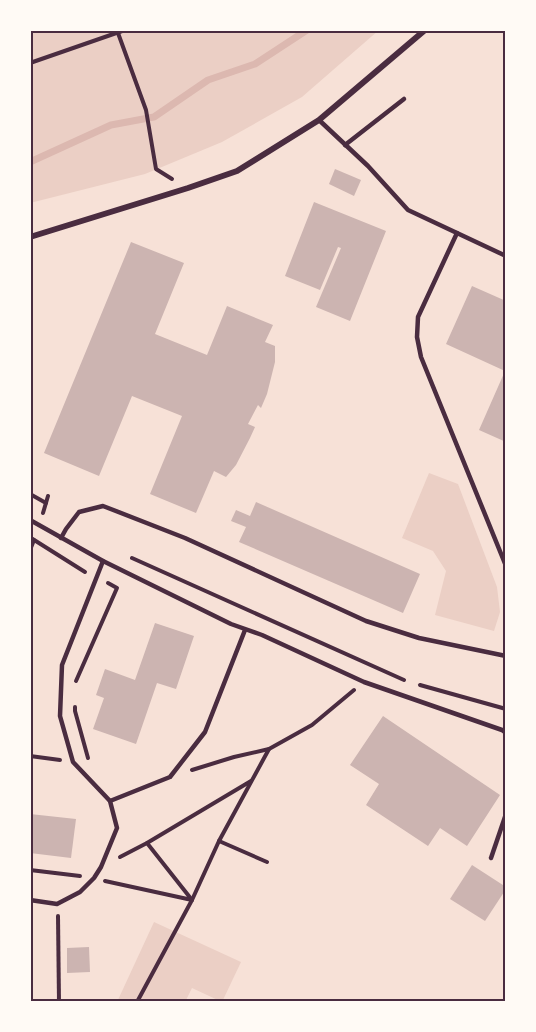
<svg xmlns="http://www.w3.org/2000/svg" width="536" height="1032" viewBox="0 0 536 1032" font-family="'PT Sans Narrow',sans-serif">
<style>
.green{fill:#ebcfc5}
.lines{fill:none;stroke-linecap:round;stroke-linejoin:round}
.stream{stroke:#dcb8b0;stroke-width:7}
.building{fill:#ccb4b1}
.path{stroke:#4a2c40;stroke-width:4}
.service{stroke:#4a2c40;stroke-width:4.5}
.minor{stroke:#4a2c40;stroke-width:6}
.neatline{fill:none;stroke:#4a2c40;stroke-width:2}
</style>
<rect width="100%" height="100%" fill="#f7e1d7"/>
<g class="green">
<path d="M30 30H379L302 97 222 142 145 174 30 203Z"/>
<path d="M429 473 458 484 497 587 500 612 494 631 435 615 446 571 433 551 402 538Z"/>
<path d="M154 922 241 962 222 1002 192 988 185 1002H117Z"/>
</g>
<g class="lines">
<path class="stream" d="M30 162 111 125 154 117 208 80 255 64 307 30"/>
</g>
<g class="building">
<path d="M335 169 361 180 354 196 329 184Z"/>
<path d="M314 202 386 231 350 321 316 307 341 248 338 247 320 290 285 276Z"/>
<path d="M131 242 184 263 155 334 207 355 227 306 273 325 265 342 275 346V362L267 394 261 408 258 405 248 424 255 427 250 438 236 465 226 477 214 471 196 513 150 494 182 416 132 396 99 476 44 453Z"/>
<path d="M472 286 506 301V442L479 430 505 371 446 344Z"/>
<path d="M256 502 420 574 403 613 239 542 246 527 231 521 236 510 250 516Z"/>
<path d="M155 623 194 636 176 689 157 683 136 744 93 729 104 698 96 695 105 669 135 680Z"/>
<path d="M383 716 500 795 467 846 440 828 428 846 366 805 379 784 350 765Z"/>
<path d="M30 814 76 819 71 858 30 853Z"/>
<path d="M472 865 506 887V889L485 921 450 899Z"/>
<path d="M89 947 90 972 67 973V948Z"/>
</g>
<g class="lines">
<g class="path">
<path d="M118 33 146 110 156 169 172 179"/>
<path d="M30 63 125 30"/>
<path d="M30 494 46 503"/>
<path d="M43 513 48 496"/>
<path d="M31 538 85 572"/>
<path d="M30 550 34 540"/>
<path d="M132 558 404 680"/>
<path d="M76 681 117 588 108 583"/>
<path d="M420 685 506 709"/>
<path d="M75 707V711L88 758"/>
<path d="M30 756 60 760"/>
<path d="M192 770 234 757 269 749 312 725 354 690"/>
<path d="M219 841 267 862"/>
<path d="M120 857 147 843 251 781"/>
<path d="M30 870 80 876"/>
<path d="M105 881 192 900 147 843"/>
<path d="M58 916 59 1002"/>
<path d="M137 1002 192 900 219 841 269 749"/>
</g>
<g class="service">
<path d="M319 120 368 166 408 210 506 256"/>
<path d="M345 145 404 99"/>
<path d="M457 233 418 317 417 337 421 357 506 566"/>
<path d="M30 520 103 561 231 624 262 635 364 682 502 730 506 733"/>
<path d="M61 538 66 529 79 512 103 506 185 538 366 621 419 638 506 656"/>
<path d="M110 801 170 777 205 732 245 630"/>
<path d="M491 858 506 814"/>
<path d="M30 900 57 904 80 892 94 878 101 867 117 828 110 801 73 762 60 716 62 665 103 561"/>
</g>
<path class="minor" d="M30 237 188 188 237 171 319 120 425 30"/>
</g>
<rect width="536" height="1032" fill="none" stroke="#fffaf5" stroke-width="63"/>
<rect x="32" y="32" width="472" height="968" class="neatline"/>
</svg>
